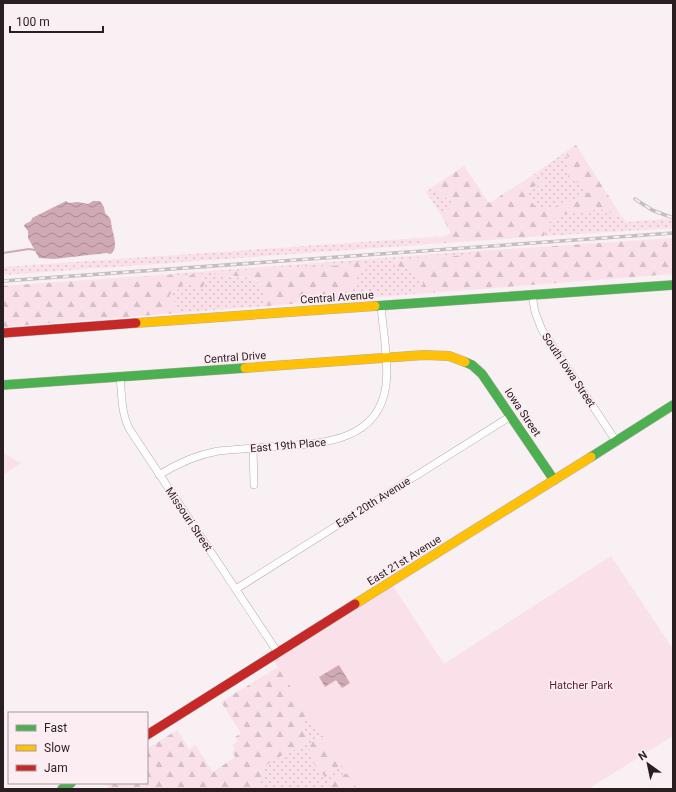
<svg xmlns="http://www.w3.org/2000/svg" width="676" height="792" viewBox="0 0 676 792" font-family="Roboto,sans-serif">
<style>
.grass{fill:url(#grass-dots)}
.forest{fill:url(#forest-firs)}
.green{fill:#fae0e8}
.water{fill:url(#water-waves)}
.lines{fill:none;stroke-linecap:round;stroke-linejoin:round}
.stream{stroke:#cfa9b4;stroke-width:2}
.street-casing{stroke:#b5acae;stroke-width:8}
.fast-casing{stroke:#b5acae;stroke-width:10}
.slow-casing{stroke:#b5acae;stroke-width:10}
.jam-casing{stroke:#b5acae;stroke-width:10}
.street{stroke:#fefdfd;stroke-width:7}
.fast{stroke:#4caf50;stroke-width:9}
.slow{stroke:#ffc107;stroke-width:9}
.jam{stroke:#c62828;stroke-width:9}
.rail-casing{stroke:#c1bfbf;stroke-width:3.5}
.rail{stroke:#fbedf1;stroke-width:2;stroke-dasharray:6;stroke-linecap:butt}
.labels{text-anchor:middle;stroke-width:3.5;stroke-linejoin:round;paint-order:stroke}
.street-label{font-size:11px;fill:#2a1e21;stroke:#fbedf1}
.park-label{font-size:11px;fill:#5e1f39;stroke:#fbedf1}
</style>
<defs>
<pattern id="grass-dots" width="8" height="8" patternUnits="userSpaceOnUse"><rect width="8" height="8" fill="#fae0e8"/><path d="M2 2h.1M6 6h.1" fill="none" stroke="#d6c0c7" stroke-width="1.8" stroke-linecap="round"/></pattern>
<pattern id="forest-firs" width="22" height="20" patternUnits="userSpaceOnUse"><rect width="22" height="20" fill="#fae0e8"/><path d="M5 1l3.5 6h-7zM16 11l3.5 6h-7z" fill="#d6c0c7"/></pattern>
<pattern id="water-waves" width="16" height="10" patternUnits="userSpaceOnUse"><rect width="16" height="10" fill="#cfa9b4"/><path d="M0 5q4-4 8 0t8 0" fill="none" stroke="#a88992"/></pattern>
</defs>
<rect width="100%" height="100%" fill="#f8f0f2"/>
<g class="grass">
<path d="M567 151 568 177 580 184 589 192 581 198 542 211 533 204 528 194 534 186 543 181 530 177Z"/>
<path d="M431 188 437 196 448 198 454 205 447 213H440L426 192Z"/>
<path d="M600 209 609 211 614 215 620 214 626 222 666 219 673 221V228L544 236C545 232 546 225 550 221 560 211 586 211 600 209Z"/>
<path d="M421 238 423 241 430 244 3 275V267Z"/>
<path d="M476 251 469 255 419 258 392 262 397 266 412 270 423 281V286L416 289 415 294 340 300 354 284 360 270 365 266 355 262 351 265 275 268 214 273C219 274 225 276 230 277 247 279 251 272 263 288V299L267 306 178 313 177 305 169 296 172 292 179 289 186 282 191 284 193 274 185 278 172 275 149 277 144 276Z"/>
<path d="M311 718 322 735 316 737 311 759 325 776 329 775 341 764 348 773 338 776 329 787 311 789H258L265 766 284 754 303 746 307 738 301 722Z"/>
</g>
<g class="forest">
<path d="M576 145 620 214 614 215C610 212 606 210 600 209 588 209 557 213 549 222 546 225 545 232 544 236L430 244 423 241 421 238 445 236 451 233 440 213H447L454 205 448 198 437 196 431 188 464 166 489 203 530 177 543 181 542 186H534L528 194 533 204 542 211 581 198 589 192 580 184 568 177 567 151Z"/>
<path d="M673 238V274L415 294 416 289 423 286V281L412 270 397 266 391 262 419 258 469 255 476 251Z"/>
<path d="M355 262H364L365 265 360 270 354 284 340 300 267 306 263 299V288L257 280 250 277 216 275 214 273 275 268 350 265Z"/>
<path d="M200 273 205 275V283L202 288 195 289 191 284 186 282 179 289 172 292 169 296 177 305 178 313 3 327V286L144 276 149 277 172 275 185 278 193 274Z"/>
<path d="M278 667 311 718 301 722 307 738 303 746 284 754 265 766 258 789H109L106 783H147V749L177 730 189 749 195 745 213 772 235 757 232 752 235 749 232 745 238 741 235 737 241 733 221 702Z"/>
<path d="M322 735 341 764 329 775 325 777C321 771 313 765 311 758 307 748 312 739 322 735Z"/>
<path d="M349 773 364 789H311L329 787 338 776Z"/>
</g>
<g class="green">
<path d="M3 453 21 463 3 475Z"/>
<path d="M611 556 673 649V736L588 789H357L274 661 393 586 444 664Z"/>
</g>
<g class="water">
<path d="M66 201 69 203 78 202 88 204 93 201H100L104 207 105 213 110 218 111 221C111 231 120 247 111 254L106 253 54 259 39 258 28 238V231L24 226 25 224 31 221 32 218Z"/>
<path d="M339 665 350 683 342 688 336 680 325 687 319 677Z"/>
</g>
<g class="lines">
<path class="stream" d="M3 253 29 249 35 250"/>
<g class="street-casing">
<g id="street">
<path d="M532 295 535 312 542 330 616 441"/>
<path d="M120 377C122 395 121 414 130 430L278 653"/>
<path d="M253 448 254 485"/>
<path d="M159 475C178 463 196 455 218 451 238 449 258 448 278 446 323 444 379 441 386 385 389 361 383 331 381 306"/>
<path d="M236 589 511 416"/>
</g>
</g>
<g class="fast-casing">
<g id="fast">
<path d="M375 306 673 285"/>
<path d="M465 362 472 365 482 374 554 480"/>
<path d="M3 385 245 368"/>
<path d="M591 457 673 405"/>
<path d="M62 789 71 783"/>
</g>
</g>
<g class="slow-casing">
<g id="slow">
<path d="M136 323 375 306"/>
<path d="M245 368 424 355 449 356 465 362"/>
<path d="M355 604 591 457"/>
</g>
</g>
<g class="jam-casing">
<g id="jam">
<path d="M3 333 136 323"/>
<path d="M147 735 355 604"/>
</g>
</g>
<use href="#street" class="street"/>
<use href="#fast" class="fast"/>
<use href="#slow" class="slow"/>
<use href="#jam" class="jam"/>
<g class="rail-casing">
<g id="rail">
<path d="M635 199 652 210 673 218"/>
<path d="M3 281 673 233"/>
</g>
</g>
<use href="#rail" class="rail"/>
</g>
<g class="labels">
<g class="street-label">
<text transform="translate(337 297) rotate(-4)" y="4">Central Avenue</text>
<text transform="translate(235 357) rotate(-4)" y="4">Central Drive</text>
<text transform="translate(569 370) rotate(56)" y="4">South Iowa Street</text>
<text transform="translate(523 412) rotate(56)" y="4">Iowa Street</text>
<text transform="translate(288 445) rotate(-5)" y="4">East 19th Place</text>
<text transform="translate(373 502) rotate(-32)" y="4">East 20th Avenue</text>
<text transform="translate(189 519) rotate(56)" y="4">Missouri Street</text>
<text transform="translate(404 560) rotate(-32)" y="4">East 21st Avenue</text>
</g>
<g class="park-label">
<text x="581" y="689">Hatcher Park</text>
</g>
</g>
<rect width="676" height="792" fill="none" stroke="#2a1e21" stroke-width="8"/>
<rect x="8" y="712" width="140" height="72" fill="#fbedf1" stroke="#a79a9e"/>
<rect x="16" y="725" width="20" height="6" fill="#4caf50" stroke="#a79a9e"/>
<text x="44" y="732" font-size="12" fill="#2a1e21">Fast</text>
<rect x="16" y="745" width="20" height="6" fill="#ffc107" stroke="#a79a9e"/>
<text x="44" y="752" font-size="12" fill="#2a1e21">Slow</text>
<rect x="16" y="765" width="20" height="6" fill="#c62828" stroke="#a79a9e"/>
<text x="44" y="772" font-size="12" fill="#2a1e21">Jam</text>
<g transform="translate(648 764) rotate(327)" stroke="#fbedf1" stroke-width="3" paint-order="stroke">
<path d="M0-3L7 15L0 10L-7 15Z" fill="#2a1e21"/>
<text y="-6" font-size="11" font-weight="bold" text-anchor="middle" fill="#2a1e21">N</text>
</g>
<path d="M10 26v6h93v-6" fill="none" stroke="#2a1e21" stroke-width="2"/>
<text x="16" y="26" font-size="12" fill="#2a1e21" stroke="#fbedf1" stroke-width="3" paint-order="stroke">100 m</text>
</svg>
